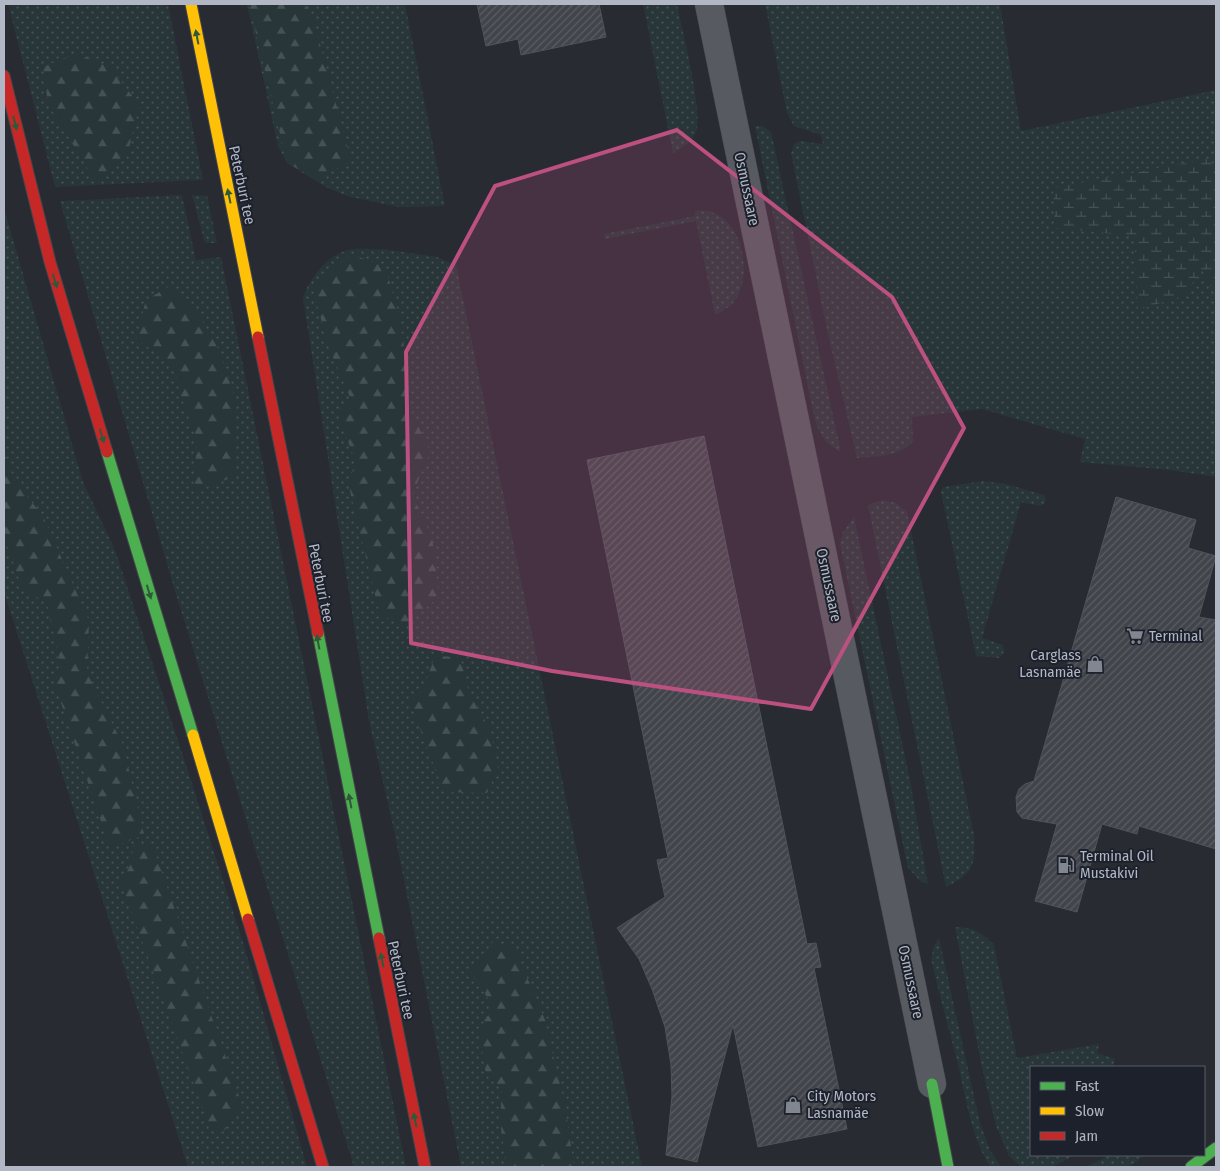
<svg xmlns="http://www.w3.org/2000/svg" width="1220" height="1171" viewBox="0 0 1220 1171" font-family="'Fira Sans Condensed',sans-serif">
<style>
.green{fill:url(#green-dots)}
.forest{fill:url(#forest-firs)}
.wetland{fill:url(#wetland-marsh)}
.building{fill:url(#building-hatch);stroke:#4f535a}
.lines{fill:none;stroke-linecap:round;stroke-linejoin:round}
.street-casing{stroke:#44464b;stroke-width:29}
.fast-casing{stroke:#44464b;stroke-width:13}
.slow-casing{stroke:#44464b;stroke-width:13}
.jam-casing{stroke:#44464b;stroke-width:13}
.street{stroke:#575a60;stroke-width:28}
.fast{stroke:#4caf50;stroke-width:11}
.slow{stroke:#ffc107;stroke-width:11}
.jam{stroke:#c62828;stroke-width:11}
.oneway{fill:#2f5a3a}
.marked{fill:#bc5080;fill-opacity:0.2;stroke:#bc5080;stroke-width:4;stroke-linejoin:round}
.labels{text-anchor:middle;stroke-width:4;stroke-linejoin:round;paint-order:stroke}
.street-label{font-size:15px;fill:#b1b7c4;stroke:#1c212c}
.poi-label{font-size:15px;fill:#b1b7c4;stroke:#1c212c;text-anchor:start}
</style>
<defs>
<pattern id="green-dots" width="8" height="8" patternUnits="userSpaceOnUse" patternTransform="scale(1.25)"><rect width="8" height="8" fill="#283639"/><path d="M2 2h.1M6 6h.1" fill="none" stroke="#455154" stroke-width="1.8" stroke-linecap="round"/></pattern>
<pattern id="forest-firs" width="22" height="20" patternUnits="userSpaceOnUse" patternTransform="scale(1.25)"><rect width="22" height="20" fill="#283639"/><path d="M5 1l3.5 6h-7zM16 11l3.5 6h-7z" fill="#455154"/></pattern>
<pattern id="wetland-marsh" width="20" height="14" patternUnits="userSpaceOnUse" patternTransform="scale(1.25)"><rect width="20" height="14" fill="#283639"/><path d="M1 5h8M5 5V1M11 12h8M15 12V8" fill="none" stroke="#455154"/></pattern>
<pattern id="building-hatch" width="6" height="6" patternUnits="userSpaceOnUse" patternTransform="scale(1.25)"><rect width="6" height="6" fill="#41454b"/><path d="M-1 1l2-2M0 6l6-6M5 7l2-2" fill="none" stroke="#5a5e63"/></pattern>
</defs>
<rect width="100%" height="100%" fill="#282b32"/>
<g class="green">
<path d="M8 4H168L203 180 55 187Z"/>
<path d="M247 4H405L445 206 398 207 347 196 324 186 287 163 278 146Z"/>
<path d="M643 4H677C682 30 702 106 697 129 694 141 683 147 673 153Z"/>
<path d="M765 4H1000L1021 131 1216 90V477L1169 470 1080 462 1085 439 982 409 912 417 913 441C903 456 874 457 857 458L827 330 791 153 794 144 800 141 823 144 821 135 794 126 787 113Z"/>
<path d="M755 126H763L771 132 841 452C826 445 821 436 815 421Z"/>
<path d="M182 195 196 260 221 257 406 1167H354L175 591 60 201Z"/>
<path d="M192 195 207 196 217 243H205Z"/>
<path d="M4 208 83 482 115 550 188 771 245 949 307 1167H188L4 592Z"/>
<path d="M695 211C740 205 756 272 734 302 730 307 721 312 715 315L696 221 605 239 604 234 695 216Z"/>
<path d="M384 249 437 257 456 265 642 1167H461L394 830 369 721 303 298C309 279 327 255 348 250 359 247 373 250 384 249Z"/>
<path d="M983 481 1006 484 1044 495 1046 498 1045 503 1040 506 1021 502 982 638 1003 645 1004 652 999 658 976 656 941 492 943 487Z"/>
<path d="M883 500 896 503 907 512 974 835C976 865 973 874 946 887L868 505Z"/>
<path d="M854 517 910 780 928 884 920 881 908 868 840 544 843 532Z"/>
<path d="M955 927C974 928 981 931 994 945L1017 1058 1099 1044 1097 1053 1115 1059 1113 1067H1031V1155H1075L1052 1167H1021L1009 1156 996 1126 981 1063Z"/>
<path d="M939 938 980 1123 990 1150 1001 1167H990C970 1133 966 1098 957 1060 948 1027 939 993 931 959L934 946Z"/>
<path d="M1110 1155H1146L1128 1167H1086Z"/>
</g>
<g class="forest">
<path d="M249 4H305L312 14 351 160 318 180 287 163Z"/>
<path d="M77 53 111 68 139 105 127 157 96 182 48 104 43 67Z"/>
<path d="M350 254 385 266 397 308 409 374 408 404 430 452 412 495 432 537 439 597 405 625 380 615 349 487 355 460 337 412 350 397 329 348 313 290Z"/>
<path d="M170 286 198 314 219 350 234 395 236 476 193 492 197 441 179 390 174 365 136 339 146 300Z"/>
<path d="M4 453 14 480 43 516 89 621 87 673 123 745 144 835 110 848 55 685 60 662 47 604 22 587 4 537Z"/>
<path d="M435 656 460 657 469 693 490 729 498 769 487 793 444 792 409 700 422 692Z"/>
<path d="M134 844 153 846 243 1108 223 1132 210 1129 121 883 130 866Z"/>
<path d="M493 941 515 949 545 1020 565 1106 574 1167H506L500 1120 502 1090 486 1075 480 1037 484 1021 494 1008 471 972 489 951Z"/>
</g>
<path class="wetland" d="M1207 159 1216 166V296L1202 270 1183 296 1138 310 1134 236 1055 228 1053 188Z"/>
<g class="building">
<path d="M477 4H599L606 37 521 55 518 39 486 46Z"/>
<path d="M704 436 807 944 816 943 821 967 814 968 847 1129 758 1147 733 1025 697 1162 666 1155 672 1096 671 1065 665 1027 652 989 639 959 617 928 665 897 657 860 668 858 587 460Z"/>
<path d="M1116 497 1196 520 1188 548 1216 556 1199 617 1216 620V849L1139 826 1137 834 1102 824 1077 912 1035 901 1057 824 1022 818 1017 812 1016 797 1019 789 1025 784 1034 781Z"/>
</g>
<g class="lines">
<g class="street-casing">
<path id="street" d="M709 4 932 1084"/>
</g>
<g class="fast-casing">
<g id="fast">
<path d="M107 452 193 735"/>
<path d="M318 633 379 938"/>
<path d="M932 1084 948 1167"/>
<path d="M1191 1167 1216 1148"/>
</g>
</g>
<g class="slow-casing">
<g id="slow">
<path d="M191 4 258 337"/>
<path d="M193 735 248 919"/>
</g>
</g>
<g class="jam-casing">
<g id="jam">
<path d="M4 76 50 262 107 452"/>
<path d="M258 337 318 633"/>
<path d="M248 919 323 1167"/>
<path d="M379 938 425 1167"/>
</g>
</g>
<use href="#street" class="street"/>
<use href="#fast" class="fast"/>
<use href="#slow" class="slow"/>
<use href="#jam" class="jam"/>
</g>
<defs><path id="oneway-solid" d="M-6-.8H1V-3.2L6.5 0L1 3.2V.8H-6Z" transform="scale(1.25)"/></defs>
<g class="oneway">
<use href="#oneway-solid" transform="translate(197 37) rotate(-101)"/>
<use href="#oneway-solid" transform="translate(15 123) rotate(76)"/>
<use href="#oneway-solid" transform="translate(229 196) rotate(-102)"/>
<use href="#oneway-solid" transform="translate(55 281) rotate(73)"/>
<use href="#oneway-solid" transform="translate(102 436) rotate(73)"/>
<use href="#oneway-solid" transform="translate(149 592) rotate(73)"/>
<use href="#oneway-solid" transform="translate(318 642) rotate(-101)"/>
<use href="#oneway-solid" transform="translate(350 801) rotate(-101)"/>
<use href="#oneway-solid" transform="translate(382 960) rotate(-102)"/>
<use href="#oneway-solid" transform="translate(415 1120) rotate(-102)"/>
</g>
<path class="marked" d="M677 130 892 297 964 428 811 709 552 671 411 643 406 352 495 186Z"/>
<defs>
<g id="supermarket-bare" transform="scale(1.35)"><path d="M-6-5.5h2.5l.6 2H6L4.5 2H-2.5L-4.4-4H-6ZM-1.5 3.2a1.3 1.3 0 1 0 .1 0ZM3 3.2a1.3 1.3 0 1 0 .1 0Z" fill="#818691" stroke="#1c212c" stroke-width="2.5" paint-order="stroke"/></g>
<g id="shop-bare" transform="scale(1.35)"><path d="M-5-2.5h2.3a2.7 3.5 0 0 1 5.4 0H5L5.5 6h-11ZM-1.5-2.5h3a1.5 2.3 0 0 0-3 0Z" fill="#818691" stroke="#1c212c" stroke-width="2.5" paint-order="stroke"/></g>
<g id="fuel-bare" transform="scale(1.35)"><path d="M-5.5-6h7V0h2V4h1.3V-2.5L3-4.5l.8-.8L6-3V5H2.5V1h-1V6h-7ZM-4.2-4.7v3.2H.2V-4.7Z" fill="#818691" stroke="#1c212c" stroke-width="2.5" paint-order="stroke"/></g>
</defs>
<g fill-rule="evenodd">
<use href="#supermarket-bare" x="1135" y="636"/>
<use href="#shop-bare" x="1095" y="664"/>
<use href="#fuel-bare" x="1066" y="865"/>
<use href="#shop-bare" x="793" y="1105"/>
</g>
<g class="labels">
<g class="street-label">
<text transform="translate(242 185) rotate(78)" y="5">Peterburi tee</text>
<text transform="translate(747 189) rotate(78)" y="5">Osmussaare</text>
<text transform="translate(321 583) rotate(79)" y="5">Peterburi tee</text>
<text transform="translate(829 585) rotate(78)" y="5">Osmussaare</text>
<text transform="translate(401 980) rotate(78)" y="5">Peterburi tee</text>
<text transform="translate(911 982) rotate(78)" y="5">Osmussaare</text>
</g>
<g class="poi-label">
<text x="1149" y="641">Terminal</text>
<text x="1081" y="660" text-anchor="end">Carglass<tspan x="1081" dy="17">Lasnamäe</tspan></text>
<text x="1080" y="861">Terminal Oil<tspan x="1080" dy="17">Mustakivi</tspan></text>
<text x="807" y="1101">City Motors<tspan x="807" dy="17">Lasnamäe</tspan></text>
</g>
</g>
<rect width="1220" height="1171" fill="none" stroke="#b1b7c4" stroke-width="10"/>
<rect x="1030" y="1066" width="175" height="90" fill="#1c212c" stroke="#585d69"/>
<rect x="1040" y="1082" width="25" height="8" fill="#4caf50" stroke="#585d69"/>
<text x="1075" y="1091" font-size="15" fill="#b1b7c4">Fast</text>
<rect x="1040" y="1107" width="25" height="8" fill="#ffc107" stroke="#585d69"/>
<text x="1075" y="1116" font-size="15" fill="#b1b7c4">Slow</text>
<rect x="1040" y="1132" width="25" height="8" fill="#c62828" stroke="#585d69"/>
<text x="1075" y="1141" font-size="15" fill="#b1b7c4">Jam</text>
</svg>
